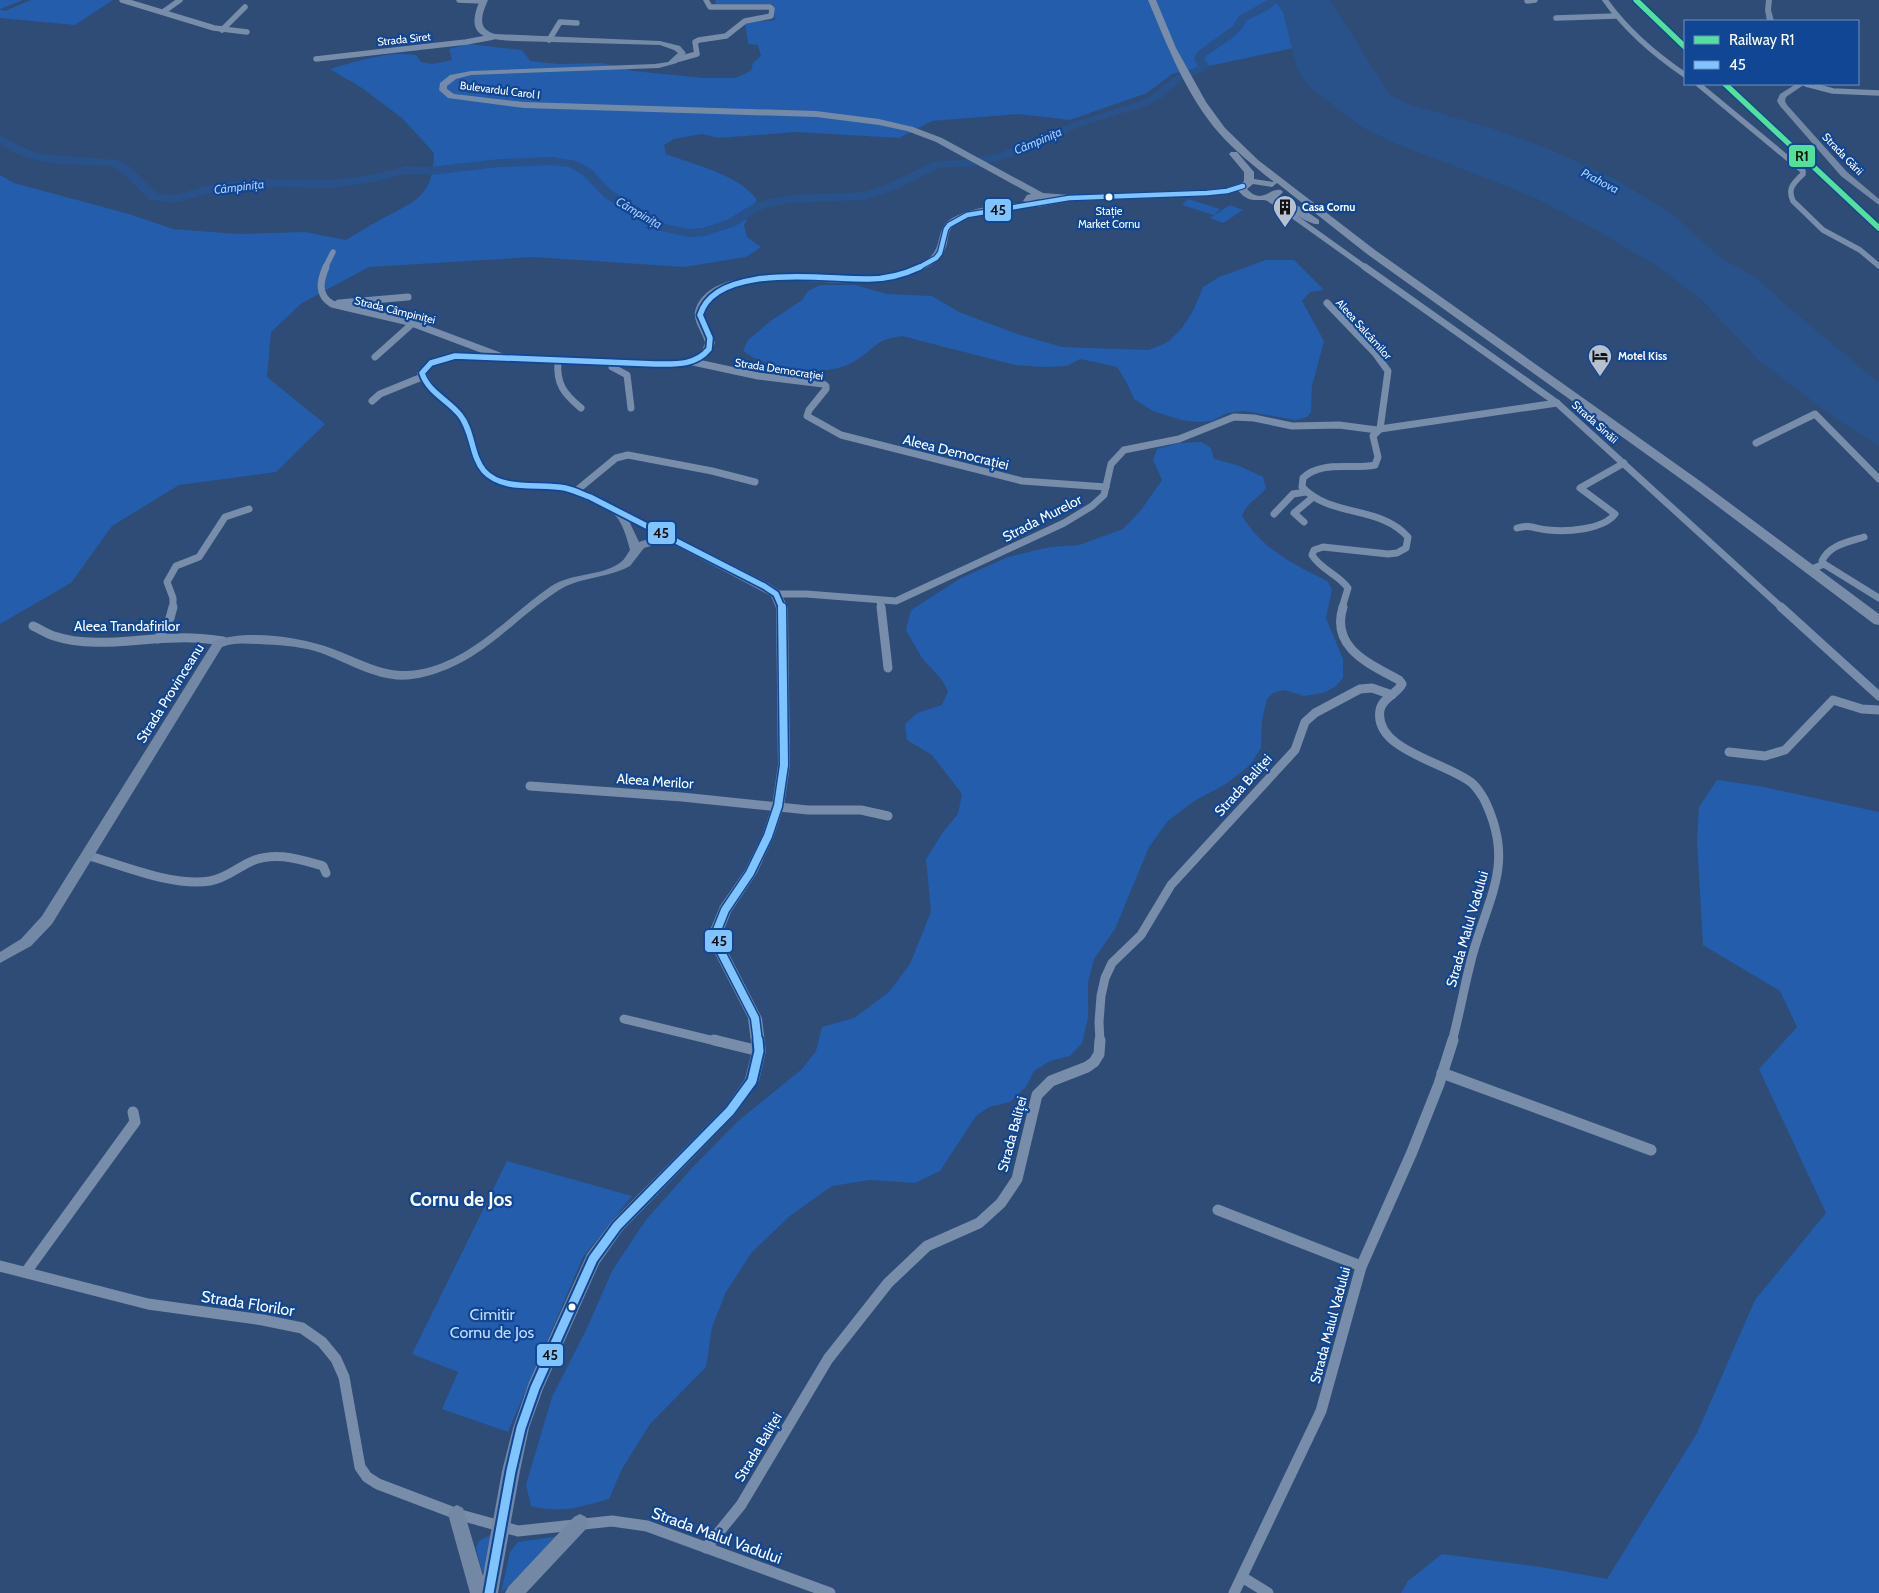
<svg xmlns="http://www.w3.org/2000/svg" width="1879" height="1593" viewBox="0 0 1879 1593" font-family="Cabin,sans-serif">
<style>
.green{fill:#235dac}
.water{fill:#29518a}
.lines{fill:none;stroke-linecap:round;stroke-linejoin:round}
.river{fill:#29518a;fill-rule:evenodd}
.street-far3{stroke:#778da9;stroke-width:5.5}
.street-far2{stroke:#778da9;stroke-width:7}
.street-far1{stroke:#778da9;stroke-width:9}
.street{stroke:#778da9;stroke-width:11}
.secondary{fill:#7288a5;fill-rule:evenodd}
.primary{fill:#758aa7;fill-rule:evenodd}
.highway{fill:#798da9;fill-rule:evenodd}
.bus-1-far3-casing{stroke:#104694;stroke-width:7}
.bus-1-far2-casing{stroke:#104694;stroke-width:9}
.bus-1-far1-casing{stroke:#104694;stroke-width:11}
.bus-1-casing{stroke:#104694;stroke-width:13}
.bus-1-far3{stroke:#80c4ff;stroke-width:4.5}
.bus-1-far2{stroke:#80c4ff;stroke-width:5.5}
.bus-1-far1{stroke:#80c4ff;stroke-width:8}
.bus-1{stroke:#80c4ff;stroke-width:9}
.rail-1-casing{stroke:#104694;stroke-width:8}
.rail-1{stroke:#53e098;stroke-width:5.5}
.bus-dot{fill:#fff;stroke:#104694;stroke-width:2}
.labels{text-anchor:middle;stroke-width:4.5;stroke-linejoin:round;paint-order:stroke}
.far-street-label{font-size:11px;fill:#fff;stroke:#104694}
.far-poi-label{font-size:11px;font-weight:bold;fill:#fff;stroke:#104694;text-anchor:start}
.far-bus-label{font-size:11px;fill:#fff;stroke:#104694}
.far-water-label{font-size:12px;font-style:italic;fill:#aacdfa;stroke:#104694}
.street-label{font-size:14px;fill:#fff;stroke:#104694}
.near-street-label{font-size:16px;fill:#fff;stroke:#104694}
.near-park-label{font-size:16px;fill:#c5defe;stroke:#104694}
.near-quarter-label{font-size:19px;font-weight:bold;fill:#fff;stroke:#104694}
.line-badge{stroke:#104694;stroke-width:2}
.pale-badge-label{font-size:14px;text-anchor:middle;font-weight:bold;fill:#111}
</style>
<rect width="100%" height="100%" fill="#2e4c76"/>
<g class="green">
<path d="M0 0H23L0 9 5 11 31 0H113L75 25 0 18Z"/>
<path d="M715 0H1275L1283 12 1293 48 1172 74 1147 93 1070 120 1018 114 932 121 899 138 796 132 719 138 702 134 674 139 664 145 666 154C695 165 740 175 757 200L744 225 747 237 761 247 746 257 684 267 533 257 369 267 302 303 271 332 267 377 325 424 276 472 179 485 112 526 71 583 0 624V175L14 183 129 214 173 229 238 234 305 232 346 240C358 233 368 226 380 220 415 201 433 198 434 153L402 118 362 88 330 69C359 61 386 51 416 55L421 62 432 64 452 60 449 49 468 44 522 50 530 61 559 64 602 63 634 71 703 78H735L751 71 753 63 761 56 758 45 748 44 745 23 775 20 773 4H716Z"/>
<path d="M1188 199 1220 209 1214 215 1182 205Z"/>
<path d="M1230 205 1243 210 1223 223 1210 218Z"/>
<path d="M1266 260H1294L1324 290 1310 292 1302 301 1324 341 1312 386 1311 412 1307 417 1296 420 1244 411 1227 413 1212 421 1198 422 1181 420 1153 411 1134 399 1127 383 1117 367 1080 359 1067 366 1043 367 1015 365 902 336C875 339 875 349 855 361 827 379 768 370 743 351L748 340 772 320 802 300 808 291 820 285H855L887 294 932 296 959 312 1017 334 1062 347 1149 350 1168 342 1182 328 1193 311 1203 287 1219 277Z"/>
<path d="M1202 442 1211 448 1214 459 1237 465 1263 477 1266 488C1257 500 1248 501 1242 516 1265 551 1291 563 1327 581L1332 589 1326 618 1343 659V678L1335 687 1323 693 1304 696 1284 690 1273 693 1267 699 1262 720 1261 748 1250 765 1226 784 1194 801 1168 821 1149 847 1115 929 1094 959 1088 982V1018L1082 1043 1070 1056 1050 1061 1034 1071 1026 1087 1010 1102 989 1107 976 1116 940 1171 915 1183 870 1180 832 1186 790 1216 752 1252 726 1292 712 1327 706 1367 650 1424 622 1469 609 1499C579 1507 562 1514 531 1506L526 1485 552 1397 587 1328 612 1271 645 1221 691 1169 738 1121 802 1069 816 1051 822 1027 854 1018 889 992 910 964 931 912 926 859 943 832 958 814 962 794 932 755 907 740 905 724 917 713 942 705 948 691 942 680 922 658 906 630 911 610 961 578 1008 557 1050 547 1079 545 1123 529 1141 510 1162 480 1153 460 1157 449 1179 443Z"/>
<path d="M1717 780 1759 786 1879 812V1593H1401L1408 1581 1442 1554 1541 1567 1607 1579 1697 1433 1755 1300 1826 1213 1759 1069 1797 1027 1780 991 1703 945 1697 841 1699 807Z"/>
<path d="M507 1161 632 1196 583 1257 508 1432 442 1409 458 1372 412 1354Z"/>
<path d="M490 1535 492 1538 485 1571H482L476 1548 479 1541Z"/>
<path d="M559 1536 501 1593 510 1552 518 1542Z"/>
</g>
<path class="water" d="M1275 0H1330L1390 95 1408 104 1494 129 1549 149 1613 178 1670 212 1721 258 1755 277 1793 311 1879 383V446L1832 416 1757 359 1702 300 1655 265 1594 229 1539 200 1491 180 1391 142 1360 126 1306 84 1297 69 1283 12Z"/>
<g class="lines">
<path class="river" d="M1268 0H1280L1268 10 1247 20 1241 30 1231 39 1206 56 1204 59 1209 65 1205 71 1181 81 1160 99 1146 106 1082 126 1006 159 969 167 939 168 895 190 865 200 791 203 774 206 763 209 735 226 705 236 688 237 657 230 604 197 583 175 569 167 552 165 499 167 431 175 406 174 375 182 332 188 252 187 211 193 174 203 150 200 120 171 111 166C74 164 31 168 0 144V134L16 144 40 154 118 160 128 165 158 194 174 195 210 185 252 179 332 180 375 174 406 166 431 167 499 159 552 157 576 161 591 169 612 191 665 224 688 229 703 228 727 220 755 203 769 199 791 195 864 192 887 184 933 162 969 159 999 153 1074 122 1138 102 1152 95 1173 77 1197 67V65L1194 59 1197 52 1233 26 1239 16Z"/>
<g class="street-far3">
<path d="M122 0 214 28 247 32"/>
<path d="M459 0 483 1"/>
<path d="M1605 0C1627 31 1654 54 1685 75"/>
<path d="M1527 1 1535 0"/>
<path d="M163 12 180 0"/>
<path d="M1556 18 1616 16"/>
<path d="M222 30 245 7"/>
<path d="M549 40 560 22 577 23"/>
<path d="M316 59 466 42 493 37"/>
<path d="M679 59 697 54 695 42 699 40 726 36 745 21 771 16 772 9 770 7H710L706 0"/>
<path d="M1698 84 1803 171V174C1794 183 1787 188 1793 201L1823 230 1860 250 1879 266"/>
<path d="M1806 84 1833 91 1879 93"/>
<path d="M1268 198 1366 268"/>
<path d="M325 268 333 252"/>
</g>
<g class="street-far2">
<path d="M326 267C320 281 317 295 332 304L409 322 505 358"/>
<path d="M1365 267 1557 403 1782 608"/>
<path d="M339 303 408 297"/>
<path d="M1327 303 1375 353 1388 371 1380 429"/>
<path d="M375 357 413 323"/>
<path d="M558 361C556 384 564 394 581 408"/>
<path d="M693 362 758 376 823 384 826 386V389L809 410 807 416 841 435 1022 481 1106 487"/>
<path d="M613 363 612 367 627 375 631 408"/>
<path d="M372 401 380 394 422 377"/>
<path d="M1756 443 1815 414 1879 479"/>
<path d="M576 491 616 458 628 455 712 471 755 482"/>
<path d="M1274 514 1293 494 1306 492"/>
<path d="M1304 522 1294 513 1312 498"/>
<path d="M1517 528C1531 524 1535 529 1548 530 1566 532 1603 530 1615 514L1580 488 1624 463"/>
<path d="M1824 564 1879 598"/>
<path d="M1812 569 1824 564 1822 561C1829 545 1848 542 1864 537"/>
<path d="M776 594H806L896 601 1064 523 1092 506 1104 495 1111 464 1124 450 1179 439 1234 417 1254 418 1292 426 1339 425 1377 430"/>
<path d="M880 601 881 608"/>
<path d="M173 608V598L167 582 176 566 199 557 225 517 249 509"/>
<path d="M1342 608 1348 588C1338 574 1321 570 1312 555L1314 550 1323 547 1388 554 1397 553 1406 548 1408 537C1380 505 1331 518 1302 487L1303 478C1321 460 1352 470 1375 465L1378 457 1373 436 1380 429 1557 403"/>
</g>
<g class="street-far1">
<path d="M881 607 888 668"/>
<path d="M1343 607C1330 648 1370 664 1399 680L1402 684C1397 694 1382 698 1380 710 1373 751 1450 763 1473 784 1477 788 1481 794 1484 799 1515 862 1490 893 1473 953 1465 982 1460 1012 1452 1042"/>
<path d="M1781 607 1879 696"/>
<path d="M33 626C40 629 47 634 54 636 93 649 137 638 177 638 193 637 208 639 223 641"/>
<path d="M158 639 170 618 173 607"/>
<path d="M1729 752 1765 756 1785 750 1833 700 1862 709 1879 710"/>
<path d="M530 786 682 797 808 810H861L888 816"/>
<path d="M86 855C122 865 172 887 210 881 224 879 236 869 248 863 272 850 299 859 323 866L326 873"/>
<path d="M624 1019 719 1042"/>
<path d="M1100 1042 1099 1022 1101 996 1105 978 1112 963 1141 935 1171 885 1295 750 1305 722 1315 713 1360 689 1372 688 1392 695"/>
</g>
<g class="street">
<path d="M714 1040 759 1051"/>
<path d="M1442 1073 1651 1150"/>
<path d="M1218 1210 1361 1266"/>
<path d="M0 1266 148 1304 263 1320 302 1328 322 1342 336 1359 344 1377 360 1467 367 1477 378 1484 457 1514 518 1531 612 1521 647 1526 830 1593"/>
<path d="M26 1272 135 1122 133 1112"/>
<path d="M706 1548 741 1505 828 1359 888 1283 927 1246 979 1223 1001 1203 1017 1179 1037 1095 1051 1081 1087 1067 1094 1062 1099 1054 1100 1040"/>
<path d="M1242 1577 1268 1593"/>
<path d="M1234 1593 1321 1411 1361 1267 1412 1152 1439 1084 1453 1040"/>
</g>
<g class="secondary">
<path d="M1766 0H1772L1771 10 1774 21H1767L1765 10Z"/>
<path d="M1796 84H1805L1786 97 1785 101 1787 105 1847 172 1879 199V205L1841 176 1780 106 1777 101 1780 94Z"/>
<path d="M1038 202H1041V206C1017 211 971 207 953 226 948 231 948 238 947 244 942 260 929 268 914 273 893 280 872 282 850 283 817 284 717 267 705 311 702 322 712 333 715 343 709 358 703 361 688 366L455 359 435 365 427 373C433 391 454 400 465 415 476 431 476 454 487 468 504 489 541 481 565 485 575 487 584 491 594 495L768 583 780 591 788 608 790 765 784 806 774 836 757 873 731 912 724 930 727 950 762 1018 766 1051 759 1081 735 1115 622 1231 599 1264 543 1389 529 1428 520 1471 498 1593H470L448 1514 451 1508 457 1505 463 1508 483 1576 502 1471 513 1428 529 1382 587 1254 612 1221 725 1107 745 1079 752 1051 748 1018 713 950 710 930 720 906 745 870 762 836 772 806 778 765 776 608 771 596 667 541 644 548 630 566 624 569C603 578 578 578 559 590 508 623 477 669 412 679 378 684 347 661 315 651 297 646 278 645 259 644 246 644 234 642 222 647L52 924 31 946 0 963V952L21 939 42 916 214 641C246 629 301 637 333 649 368 662 392 679 431 667 478 653 511 614 550 587 571 572 602 577 621 562 625 559 627 554 630 550 627 538 623 524 615 515 611 510 601 507 595 504 585 499 574 493 563 491 539 487 510 493 488 479 468 467 470 440 460 422 449 403 425 395 417 373 426 359 440 356 455 353L684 361C696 357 701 355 705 343 703 333 693 322 695 311 709 261 811 278 849 278 869 277 889 275 908 269 922 265 934 258 938 243 940 236 941 228 947 222 966 205 1013 204 1038 202ZM629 521 658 536 639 542Z"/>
<path d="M580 1514 586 1517 589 1523 586 1529 526 1593H505L508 1587 574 1517Z"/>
</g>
<path class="primary" d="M480 0H488C482 14 476 29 495 34L660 41 680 46 686 53 677 63 659 68 471 75 456 79 447 86V89L454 94 524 102 816 111 879 119 913 127 942 138 1043 193 1069 195 1207 190 1226 188 1243 183 1248 186 1227 194 1207 196 1069 201 1038 207 1023 201 1027 195 1031 194 936 142 907 131 879 125 816 117 524 108 448 98 439 90 440 83 450 75 471 71 655 64 668 62 678 53 674 50 660 45 514 41C482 39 465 35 480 0ZM1048 199 1038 201 1033 200Z"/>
<path class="highway" d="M1148 0H1156L1176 48 1206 102 1225 128 1258 160 1375 250 1700 481 1879 614V625L1874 624 1692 487 1367 254 1277 183 1272 187 1253 184 1247 189C1262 205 1268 188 1281 190L1283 192 1278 197 1300 207 1319 220V224C1310 226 1286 208 1276 203 1261 196 1250 207 1237 189L1244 181V172L1229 154 1231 152H1237L1254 172V179L1274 182C1255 167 1235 151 1219 133 1186 95 1167 45 1148 0Z"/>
<g class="bus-1-far3-casing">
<path id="bus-1-far3" d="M918 268 936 258 940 253 946 229 949 225 967 215 1069 198 1207 193 1227 191 1243 186"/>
</g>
<g class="bus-1-far2-casing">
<path id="bus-1-far2" d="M782 608 776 594 764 586 590 497C582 494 574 490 565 488 540 483 503 492 484 471 471 456 473 431 460 415 448 400 428 392 422 373L431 363 455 356 655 364C675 364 695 366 709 349L710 338 700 315C716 262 825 280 869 279 886 279 905 274 920 267"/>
</g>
<g class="bus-1-far1-casing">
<path id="bus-1-far1" d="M758 1042 755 1018 720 950 717 930 725 910 750 873 768 836 778 806 784 765 782 607"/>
</g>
<g class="bus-1-casing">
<path id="bus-1" d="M489 1593 511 1471 521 1428 535 1388 593 1259 617 1226 730 1111 752 1081 759 1051 758 1040"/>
</g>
<use href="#bus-1-far3" class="bus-1-far3"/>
<use href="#bus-1-far2" class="bus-1-far2"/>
<use href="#bus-1-far1" class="bus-1-far1"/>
<use href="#bus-1" class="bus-1"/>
<g class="rail-1-casing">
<g id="rail-1">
<path d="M1636 0 1685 47"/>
<path d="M1725 84 1879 228"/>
</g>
</g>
<use href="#rail-1" class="rail-1"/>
</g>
<defs>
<g id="building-pin" transform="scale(1.25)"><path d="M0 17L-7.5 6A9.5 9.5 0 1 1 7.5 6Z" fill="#b6c0cf" stroke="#104694"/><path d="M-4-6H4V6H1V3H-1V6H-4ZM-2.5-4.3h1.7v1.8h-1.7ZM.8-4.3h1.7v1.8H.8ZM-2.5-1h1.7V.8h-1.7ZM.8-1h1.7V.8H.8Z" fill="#111"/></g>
<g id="hotel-pin" transform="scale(1.25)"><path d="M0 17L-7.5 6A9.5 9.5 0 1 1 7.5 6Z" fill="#b6c0cf" stroke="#104694"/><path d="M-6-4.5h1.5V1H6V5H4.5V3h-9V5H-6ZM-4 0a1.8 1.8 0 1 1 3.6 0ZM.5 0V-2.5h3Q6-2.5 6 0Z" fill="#111"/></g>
</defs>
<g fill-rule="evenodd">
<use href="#building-pin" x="1285" y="207"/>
<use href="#hotel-pin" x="1600" y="356"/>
</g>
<g class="bus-dot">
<circle cx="1109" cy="197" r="4.5"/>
<circle cx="572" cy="1307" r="4.5"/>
</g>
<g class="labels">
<g class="far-street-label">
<text transform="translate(404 39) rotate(-6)" y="4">Strada Siret</text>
<text transform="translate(500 90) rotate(7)" y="4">Bulevardul Carol I</text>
<text transform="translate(1843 154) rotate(46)" y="4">Strada Gării</text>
<text transform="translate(395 310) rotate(14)" y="4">Strada Câmpiniței</text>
<text transform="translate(1364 329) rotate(48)" y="4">Aleea Salcâmilor</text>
<text transform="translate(779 369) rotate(9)" y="4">Strada Democrației</text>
<text transform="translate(1595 422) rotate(42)" y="4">Strada Sinăii</text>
</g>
<g class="far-poi-label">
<text x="1302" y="211">Casa Cornu</text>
<text x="1618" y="360">Motel Kiss</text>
</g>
<g class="far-bus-label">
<text x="1109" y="215">Stație<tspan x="1109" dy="13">Market Cornu</tspan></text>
</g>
<g class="far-water-label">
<text transform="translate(1038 141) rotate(-23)" y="4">Câmpinița</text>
<text transform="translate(1600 181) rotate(27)" y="4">Prahova</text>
<text transform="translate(239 187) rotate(-7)" y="4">Câmpinița</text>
<text transform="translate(639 213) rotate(30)" y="4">Câmpinița</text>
</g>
<g class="street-label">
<text transform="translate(956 452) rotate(14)" y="5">Aleea Democrației</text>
<text transform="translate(1042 518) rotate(-27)" y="5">Strada Murelor</text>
<text x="127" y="631">Aleea Trandafirilor</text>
<text transform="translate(170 693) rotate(-58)" y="5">Strada Provinceanu</text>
<text transform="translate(655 781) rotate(4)" y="5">Aleea Merilor</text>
<text transform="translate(1243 785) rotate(-48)" y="5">Strada Baliței</text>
<text transform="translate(1467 929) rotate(-74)" y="5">Strada Malul Vadului</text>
<text transform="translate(1012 1134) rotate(-75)" y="5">Strada Baliței</text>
<text transform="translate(1330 1325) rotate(-75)" y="5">Strada Malul Vadului</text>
<text transform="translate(758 1447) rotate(-59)" y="5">Strada Baliței</text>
</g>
<g class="near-street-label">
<text transform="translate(248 1303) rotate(9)" y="6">Strada Florilor</text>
<text transform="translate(717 1535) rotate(20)" y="6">Strada Malul Vadului</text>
</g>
<g class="near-park-label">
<text x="492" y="1320">Cimitir<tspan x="492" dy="18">Cornu de Jos</tspan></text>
</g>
<g class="near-quarter-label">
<text x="461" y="1206">Cornu de Jos</text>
</g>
</g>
<g class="line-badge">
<rect x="1788" y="144" width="28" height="24" rx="5" fill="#53e098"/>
<rect x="984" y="198" width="28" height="24" rx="5" fill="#80c4ff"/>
<rect x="647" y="521" width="29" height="24" rx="5" fill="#80c4ff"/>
<rect x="704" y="929" width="29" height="24" rx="5" fill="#80c4ff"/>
<rect x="536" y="1343" width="28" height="24" rx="5" fill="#80c4ff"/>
</g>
<g class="pale-badge-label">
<text x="1802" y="161">R1</text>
<text x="998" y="215">45</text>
<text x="661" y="538">45</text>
<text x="719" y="946">45</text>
<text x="550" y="1360">45</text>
</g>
<rect x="1684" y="20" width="175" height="65" fill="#104694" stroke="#7090bf"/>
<rect x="1694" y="36" width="25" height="8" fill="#53e098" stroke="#7090bf"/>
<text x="1729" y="45" font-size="15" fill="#ffffff">Railway R1</text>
<rect x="1694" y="61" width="25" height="8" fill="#80c4ff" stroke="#7090bf"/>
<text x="1729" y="70" font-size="15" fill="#ffffff">45</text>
</svg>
